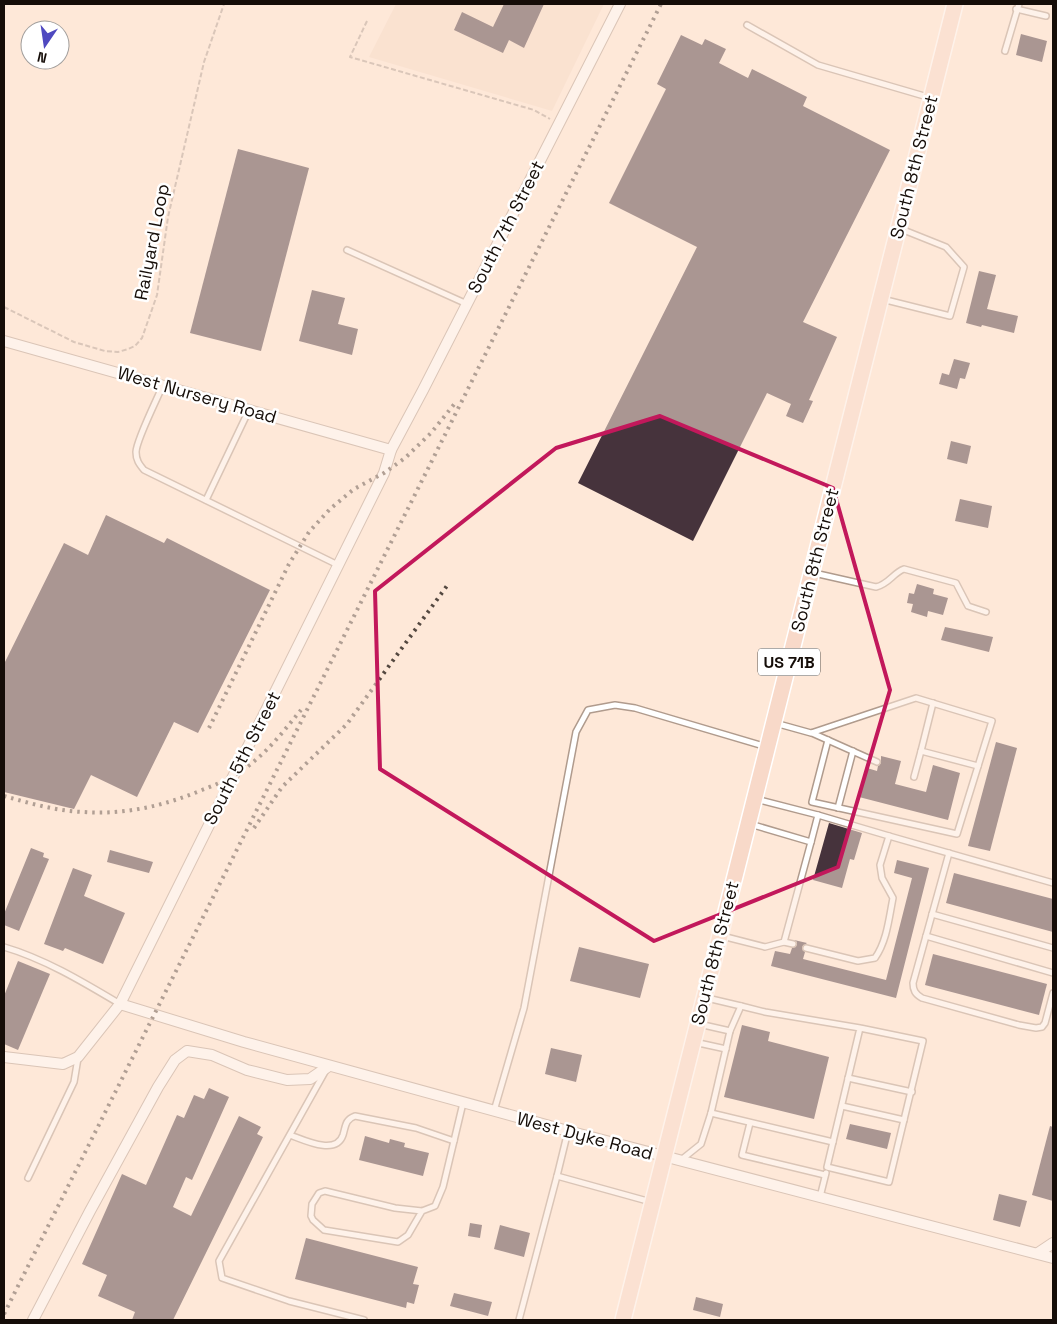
<svg xmlns="http://www.w3.org/2000/svg" width="1057" height="1324" viewBox="0 0 1057 1324" font-family="'Space Grotesk',sans-serif">
<style>
.built{fill:#f7dbc6}
.building{fill:#46333c}
.lines{fill:none;stroke-linecap:round;stroke-linejoin:round}
.lane-casing{stroke:#b09b8d;stroke-width:8}
.street-casing{stroke:#b09b8d;stroke-width:12}
.primary-casing{stroke:#fff;stroke-width:18}
.path{stroke:#af9e92;stroke-width:2;stroke-dasharray:5 2.5;stroke-linecap:butt}
.lane{stroke:#fff;stroke-width:5}
.street{stroke:#fff;stroke-width:10}
.primary{stroke:#f8d9c9;stroke-width:15}
.rail{stroke:#544840;stroke-width:4;stroke-dasharray:2.5 5;stroke-linecap:butt}
.marked{fill:none;stroke:#c2185b;stroke-width:4;stroke-linejoin:round}
.labels{text-anchor:middle;stroke-width:5;stroke-linejoin:round;paint-order:stroke}
.shield{fill:#fff;stroke:#5b5652;stroke-width:1}
.shield-label{font-size:16px;font-weight:bold;fill:#150d08}
.street-label{font-size:18px;fill:#150d08;stroke:#fff}
</style>
<rect width="100%" height="100%" fill="#fee8d8"/>
<path class="built" d="M396 4H604L552 111 369 57Z"/>
<g class="building">
<path d="M504 4H544L524 48 509 40 503 53 454 30 462 12 493 27Z"/>
<path d="M1021 34 1047 41 1042 62 1016 55Z"/>
<path d="M681 35 702 45 705 39 726 49 719 63 748 78 752 69 807 97 803 106 890 150 803 322 837 337 809 400 813 401 803 423 786 416 791 404 767 393 693 541 578 483 697 247 609 203 666 89 657 84Z"/>
<path d="M238 149 309 168 261 351 190 333Z"/>
<path d="M979 271 996 275 987 309 1018 316 1014 333 982 325 981 327 966 323Z"/>
<path d="M312 290 345 298 338 324 358 329 352 355 299 341Z"/>
<path d="M954 359 970 363 965 379 960 378 957 389 939 384 942 373 949 375Z"/>
<path d="M951 441 971 446 967 464 947 459Z"/>
<path d="M960 499 992 506 988 528 955 521Z"/>
<path d="M106 515 164 543 167 538 270 590 198 733 174 722 137 797 91 775 74 809 4 792V664L64 543 88 555Z"/>
<path d="M917 584 934 589 933 594 948 598 943 615 928 611 927 617 911 612 913 604 907 603 909 593 914 594Z"/>
<path d="M945 627 993 637 989 652 941 640Z"/>
<path d="M996 742 1017 748 990 851 968 846Z"/>
<path d="M881 756 901 761 895 784 926 792 933 765 960 773 948 820 859 797 867 768 877 771 878 766 881 763Z"/>
<path d="M829 823 862 833 854 860 850 859 842 888 813 880Z"/>
<path d="M31 848 44 853 43 857 49 859 19 931 4 925V914Z"/>
<path d="M110 850 153 862 149 873 107 862Z"/>
<path d="M897 860 929 868 896 998 771 966 775 951 790 954 792 948 797 945V942L794 940 807 943 802 947 805 952 803 959 886 980 912 878 894 873Z"/>
<path d="M73 868 92 875 84 896 125 913 103 964 65 948 63 951 44 944Z"/>
<path d="M954 873 1053 899V932L946 903Z"/>
<path d="M579 947 649 964 640 998 570 981Z"/>
<path d="M933 954 1047 984 1039 1015 925 985Z"/>
<path d="M18 961 50 974 18 1050 4 1044V996Z"/>
<path d="M742 1025 770 1032 768 1041 829 1057 814 1119 724 1097Z"/>
<path d="M551 1048 582 1055 576 1082 545 1074Z"/>
<path d="M209 1088 229 1097 192 1180 186 1177 173 1207 191 1216 239 1116 261 1127 257 1134 263 1137 173 1320H132L135 1312 98 1296 107 1275 82 1264 122 1174 146 1185 177 1115 184 1118 194 1095 204 1099Z"/>
<path d="M850 1124 891 1133 887 1149 846 1139Z"/>
<path d="M1050 1126 1053 1127V1201L1032 1195Z"/>
<path d="M365 1136 389 1143 390 1139 405 1143 404 1147 429 1153 423 1176 359 1160Z"/>
<path d="M999 1194 1027 1201 1020 1227 993 1220Z"/>
<path d="M470 1223 482 1225 480 1238 468 1236Z"/>
<path d="M500 1225 530 1233 524 1257 494 1249Z"/>
<path d="M306 1238 418 1267 413 1284 419 1285 414 1304 407 1302 406 1308 295 1279Z"/>
<path d="M454 1293 492 1302 488 1316 450 1306Z"/>
<path d="M696 1297 723 1304 720 1317 693 1310Z"/>
</g>
<g class="lines">
<g class="lane-casing">
<g id="lane">
<path d="M1016 9 1046 16"/>
<path d="M747 25 818 65 931 98"/>
<path d="M1005 51 1019 4"/>
<path d="M347 250 467 304"/>
<path d="M882 299 950 316 964 267 946 247 901 229"/>
<path d="M163 385C157 399 136 441 136 452 136 460 139 464 144 470L338 565"/>
<path d="M206 500 249 410"/>
<path d="M814 573 876 587C889 584 893 573 904 569L956 583 968 606 986 612"/>
<path d="M933 703 921 751 978 766"/>
<path d="M775 723 811 733 916 698 992 721 957 834 812 802 828 740"/>
<path d="M812 733 877 762"/>
<path d="M914 777 921 751"/>
<path d="M756 799 818 815 811 842"/>
<path d="M838 808 853 751"/>
<path d="M889 836 1053 883"/>
<path d="M949 853 913 983C913 990 915 994 922 998L1019 1025 1036 1028 1042 1027 1045 1023 1053 993"/>
<path d="M932 914 1053 948"/>
<path d="M722 936 765 947 784 942 811 842 750 824"/>
<path d="M926 936 1053 973"/>
<path d="M784 942 793 944"/>
<path d="M4 947C45 959 83 982 120 1004"/>
<path d="M806 948 858 961 875 958C887 941 889 918 893 898L882 878 880 865 889 836 818 815"/>
<path d="M741 1006 765 1012 860 1028 923 1041 889 1182 827 1167 860 1028"/>
<path d="M699 1024 730 1031"/>
<path d="M694 1042 726 1049"/>
<path d="M326 1070 219 1261 222 1278 289 1301 364 1320"/>
<path d="M848 1078 912 1092"/>
<path d="M842 1106 904 1120"/>
<path d="M494 1111 524 1008 576 732 588 710 615 705 635 708 767 747"/>
<path d="M711 1113 833 1142"/>
<path d="M750 1123 742 1155 825 1175"/>
<path d="M568 1131 557 1176 651 1202"/>
<path d="M290 1135C304 1140 336 1156 343 1135 346 1125 345 1120 355 1116L416 1128 454 1141"/>
<path d="M681 1160 701 1144 711 1113 730 1031 741 1006 707 998"/>
<path d="M28 1178 74 1082 78 1058"/>
<path d="M820 1197 826 1173"/>
<path d="M422 1211 408 1235 398 1242 324 1230 313 1220 311 1216 312 1204 319 1193 325 1191 395 1208 422 1211 435 1206 443 1187 463 1103"/>
<path d="M519 1320 557 1176"/>
</g>
</g>
<g class="street-casing">
<g id="street">
<path d="M4 341 391 450"/>
<path d="M120 1004 244 1042 568 1131 1053 1258"/>
<path d="M4 1057 63 1064 78 1057 120 1004 384 473 391 450 423 390 620 4"/>
<path d="M1038 1253 1053 1243"/>
<path d="M33 1320 90 1211 158 1087 175 1060 187 1051 212 1055 247 1070 287 1080 310 1079 329 1066"/>
</g>
</g>
<g class="primary-casing">
<path id="primary" d="M623 1320 955 4"/>
</g>
<g class="path">
<path d="M367 21 350 57 534 110 550 119"/>
<path d="M4 307 74 342 105 351 118 352 128 349 135 346 142 338 157 295 168 217 204 62 224 4"/>
</g>
<use href="#lane" class="lane"/>
<use href="#street" class="street"/>
<use href="#primary" class="primary"/>
<g class="rail">
<path d="M209 728 289 564 309 532 330 509 354 489 384 473 405 458 431 433 456 402"/>
<path d="M4 796C29 803 56 811 83 812 124 815 164 806 202 790 220 783 237 776 252 763 271 748 286 728 301 710"/>
<path d="M254 828 282 787 347 724 449 583"/>
<path d="M4 1314 661 4"/>
</g>
</g>
<path d="M0 0H1057V1324H0ZM660 416 833 488 890 690 838 867 654 941 380 769 375 591 556 448Z" fill="#fee8d8" fill-opacity=".55" fill-rule="evenodd"/>
<path class="marked" d="M660 416 833 488 890 690 838 867 654 941 380 769 375 591 556 448Z"/>
<g class="labels">
<rect class="shield" x="758" y="648.5" width="62" height="27" rx="4"/>
<g class="shield-label">
<text x="789" y="668">US 71B</text>
</g>
<g class="street-label">
<text transform="translate(914 167) rotate(-76)" y="6">South 8th Street</text>
<text transform="translate(506 227) rotate(-63)" y="6">South 7th Street</text>
<text transform="translate(152 242) rotate(-79)" y="6">Railyard Loop</text>
<text transform="translate(197 395) rotate(16)" y="6">West Nursery Road</text>
<text transform="translate(815 560) rotate(-76)" y="6">South 8th Street</text>
<text transform="translate(242 758) rotate(-63)" y="6">South 5th Street</text>
<text transform="translate(715 953) rotate(-76)" y="6">South 8th Street</text>
<text transform="translate(585 1136) rotate(15)" y="6">West Dyke Road</text>
</g>
</g>
<rect width="1057" height="1324" fill="none" stroke="#150d08" stroke-width="10"/>
<g transform="translate(45 45) rotate(193)"><circle r="24" fill="#ffffff" stroke="#a19e9c"/>
<path d="M0-4L9 19L0 12L-9 19Z" fill="#4f49c0"/>
<text y="-8" font-size="14" font-weight="bold" text-anchor="middle" fill="#150d08">N</text>
</g>
</svg>
